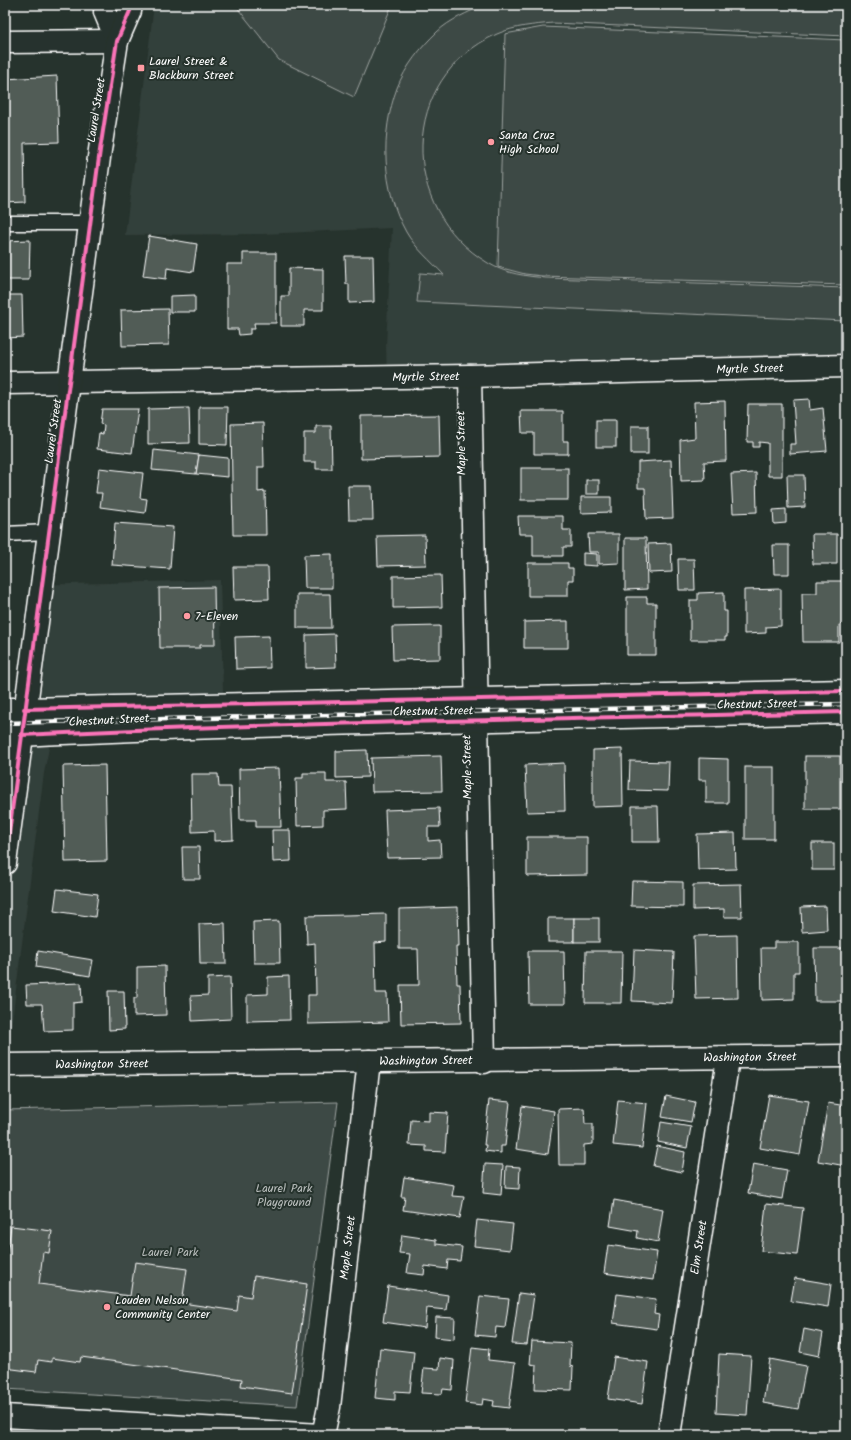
<svg xmlns="http://www.w3.org/2000/svg" width="851" height="1440" viewBox="0 0 851 1440" font-family="Kalam,sans-serif">
<style>
.built{fill:#333f3a}
.green{fill:#3e4944;stroke:#9ea4a2}
.building{fill:#515c57;stroke:#fff}
.lines{fill:none;stroke-linecap:round;stroke-linejoin:round}
.service-casing{stroke:#fff;stroke-width:17}
.minor-casing{stroke:#fff;stroke-width:25}
.secondary-casing{stroke:#fff;stroke-width:25}
.service{stroke:#26332d;stroke-width:14}
.minor{stroke:#26332d;stroke-width:22}
.secondary{stroke:#26332d;stroke-width:22}
.rail-casing{stroke:#fff;stroke-width:4.5}
.rail{stroke:#26332d;stroke-width:3;stroke-dasharray:9;stroke-linecap:butt}
.cycleway-casing{stroke:#26332d;stroke-width:6}
.cycleway{stroke:#fb73b8;stroke-width:4}
.poi-dot{fill:#ff9aa2;stroke:#26332d;stroke-width:1.5}
.labels{text-anchor:middle;stroke-width:4;stroke-linejoin:round;paint-order:stroke}
.poi-label{font-size:12px;fill:#fff;stroke:#26332d;text-anchor:start}
.street-label{font-size:12px;fill:#fff;stroke:#26332d}
.park-label{font-size:12px;fill:#bbbfbe;stroke:#26332d}
</style>
<rect width="100%" height="100%" fill="#26332d"/>
<filter id="ink" filterUnits="userSpaceOnUse"><feTurbulence type="fractalNoise" baseFrequency=".025" numOctaves="2"/><feDisplacementMap in="SourceGraphic" scale="8" xChannelSelector="R" yChannelSelector="G"/><feConvolveMatrix kernelMatrix="1 2 1 2 8 2 1 2 1" color-interpolation-filters="sRGB"/></filter>
<g filter="url(#ink)">
<g class="built">
<path d="M154 5H846V366L387 379 386 345 392 228 263 234 125 235Z"/>
<path d="M220 580 224 728 52 733 44 773 5 1075V765L7 764 32 585Z"/>
</g>
<g class="green">
<path d="M235 5H392L354 97 279 60Z"/>
<path d="M484 5H846V36L553 23C534 25 515 26 497 34 399 78 398 209 488 263 506 274 526 276 546 278L846 288V321L417 302 420 273 444 275C431 261 415 248 406 232 382 189 380 134 397 88 405 67 421 47 437 32 449 20 469 12 484 5Z"/>
<path d="M543 27 846 40V285L542 276 525 274 498 267 505 34Z"/>
<path d="M338 1102 297 1406 5 1389V1110Z"/>
</g>
<g class="building">
<path d="M57 76 59 142 24 143 25 202 5 203V79Z"/>
<path d="M149 236 197 244 193 272 167 268 166 279 143 276Z"/>
<path d="M30 240 29 280H5V241Z"/>
<path d="M243 253H276V323H254L255 329H250V334L239 335 238 329H227V264H243Z"/>
<path d="M345 256H373L374 302 349 303V284H346Z"/>
<path d="M289 268 323 269V310H304V326H281V296H289Z"/>
<path d="M5 295H22L23 337 5 338Z"/>
<path d="M195 295V312H170V296Z"/>
<path d="M168 309 169 345 122 346 121 310Z"/>
<path d="M809 399 810 410 823 408 827 451 790 454V444H796L793 400Z"/>
<path d="M725 401 726 461 704 462 705 480 681 481 680 440 695 438 694 402Z"/>
<path d="M748 404H782V476H768V443L759 442V447H753V442H747Z"/>
<path d="M199 407H228L227 445 199 444Z"/>
<path d="M189 408 190 443 148 444V409Z"/>
<path d="M102 409H138L132 453 97 449 99 433 103 434 104 425 100 424Z"/>
<path d="M521 411H563V441H568V454H534V433H522Z"/>
<path d="M439 415 440 457 361 459V416Z"/>
<rect x="596" y="420" width="20" height="27"/>
<path d="M263 423 264 467H258V492L265 491 266 535H233L231 424Z"/>
<path d="M316 426H331L332 469H316V462H304V433H316Z"/>
<rect x="631" y="426" width="17" height="28"/>
<path d="M5 440 7 494H5Z"/>
<path d="M154 450 199 455 196 474 152 470Z"/>
<path d="M199 455 228 458V477L196 474Z"/>
<path d="M671 460 673 518 646 519 645 488H638V462Z"/>
<path d="M99 468 143 473 140 498 147 499 145 513 100 507 102 493H96Z"/>
<rect x="521" y="468" width="47" height="32"/>
<path d="M756 473 757 512 733 513 731 474Z"/>
<path d="M787 475H804L805 507 788 508Z"/>
<rect x="586" y="480" width="13" height="14"/>
<path d="M348 486H372L373 520H349Z"/>
<path d="M581 497H611V512L581 513Z"/>
<path d="M786 509V523L774 524 773 510Z"/>
<path d="M518 516H563V530H571V547H563V556H533V534H519Z"/>
<path d="M115 523 173 527 170 569 112 565Z"/>
<path d="M588 534H619V563L599 564V552H589Z"/>
<path d="M812 534H837V564H813Z"/>
<path d="M425 535 426 565 378 566 377 536Z"/>
<path d="M625 538H646L647 589 625 590Z"/>
<path d="M671 543 672 572 649 573 648 544Z"/>
<path d="M773 545H789V574H774Z"/>
<path d="M583 553 597 554V566L583 565Z"/>
<path d="M332 554V588H305L304 555Z"/>
<path d="M678 559H694L695 590H679Z"/>
<path d="M528 563H568V568H573V580H568V596H528Z"/>
<path d="M233 567H268L269 599 234 600Z"/>
<path d="M441 575 442 607 393 608V576Z"/>
<path d="M817 581H846V624L839 625V642H803L802 593H817Z"/>
<path d="M214 587 215 645H200V648H160L159 588Z"/>
<path d="M781 589V626L766 627V633L744 634V590Z"/>
<path d="M724 592V611H727V637H725V640H690V600H698V593Z"/>
<path d="M297 594H330L331 628H297Z"/>
<path d="M627 597H647V603H656V655H627Z"/>
<path d="M568 621V648H524V622Z"/>
<path d="M440 626V659L393 660 392 627Z"/>
<path d="M335 634 336 667 306 668V635Z"/>
<path d="M269 636 270 668 236 669 235 637Z"/>
<path d="M622 749 623 806 593 807V750Z"/>
<path d="M367 750 368 777 336 778V751Z"/>
<path d="M441 756 442 791 372 792 371 758Z"/>
<rect x="805" y="756" width="35" height="53"/>
<path d="M699 758 728 759V803H706V780H699Z"/>
<path d="M630 761 669 762 668 791 629 790Z"/>
<path d="M564 763 565 811 527 812 525 765Z"/>
<path d="M105 765 107 861 65 862 63 766Z"/>
<rect x="745" y="767" width="29" height="72"/>
<path d="M279 768 281 827H256V820H240L239 769Z"/>
<path d="M303 773H326V782H346L347 809 323 810V825L297 826 296 778H303Z"/>
<path d="M191 774H218L219 787H231L233 840 214 841V831L192 832Z"/>
<path d="M632 806H658L659 842H632Z"/>
<path d="M439 808 440 827H428V841L440 840 441 857 387 858 385 810Z"/>
<path d="M272 830H290L291 861 273 862Z"/>
<path d="M735 833 736 869 698 870 697 834Z"/>
<path d="M527 837H587V875L527 876Z"/>
<rect x="812" y="843" width="22" height="27"/>
<path d="M182 847H199L200 879H183Z"/>
<path d="M632 881 683 882V907L631 906Z"/>
<path d="M741 884 742 917H724V909L693 910V885Z"/>
<path d="M57 889 98 894 95 917 54 911Z"/>
<path d="M826 906 827 930 802 932 801 907Z"/>
<path d="M458 907 459 946H456L457 984H460L461 1023 401 1024 400 985H419L418 949H399V909Z"/>
<path d="M386 914V942L375 943 376 993H387L388 1022 308 1024V995H316L315 943 307 944 306 916Z"/>
<rect x="548" y="918" width="26" height="24"/>
<rect x="574" y="918" width="25" height="24"/>
<path d="M279 921 280 963H254L253 922Z"/>
<path d="M225 923 226 964H200L199 924Z"/>
<path d="M737 935 738 998 696 999 694 936Z"/>
<path d="M774 942H799V972H794V999L762 1000 761 948H774Z"/>
<path d="M814 948H846V1001H815Z"/>
<path d="M634 950 674 952 672 1003 632 1001Z"/>
<path d="M38 951 93 960 90 976 36 967Z"/>
<path d="M528 951H564L565 1004H529Z"/>
<path d="M586 951H622L621 1003H585Z"/>
<path d="M165 966 166 1015 134 1016V998H137V967Z"/>
<path d="M289 976 290 1020 247 1021V995L268 994V977Z"/>
<path d="M230 977 231 1019 192 1021 191 996 208 995V978Z"/>
<path d="M81 983 82 1002 73 1003V1030L44 1031 42 1004H27L26 985Z"/>
<path d="M108 991H124L125 1029 109 1030Z"/>
<path d="M769 1095 809 1101 800 1155 760 1148Z"/>
<path d="M666 1096 695 1102 691 1122 662 1117Z"/>
<path d="M489 1100 510 1102 505 1146H501V1153L485 1151 486 1145H484Z"/>
<path d="M618 1100 647 1103 642 1148 613 1145Z"/>
<path d="M828 1103 846 1106V1166L818 1161Z"/>
<path d="M522 1106 554 1111 548 1154 516 1149Z"/>
<path d="M584 1108 585 1124H593V1144L584 1145V1165H559L558 1109Z"/>
<path d="M429 1112 448 1113 445 1152 426 1151V1146L409 1145 411 1120 429 1121Z"/>
<path d="M661 1122 691 1127 687 1148 658 1142Z"/>
<path d="M657 1146 685 1152 682 1172 653 1166Z"/>
<path d="M485 1164 503 1165 501 1195 483 1193Z"/>
<path d="M753 1164 787 1170 782 1199 748 1193Z"/>
<path d="M506 1166 520 1167 519 1189 505 1188Z"/>
<path d="M404 1177 454 1185 452 1196 464 1197 460 1218 403 1210 405 1197H401Z"/>
<path d="M614 1200 663 1209 658 1242 637 1238 638 1231 610 1226Z"/>
<path d="M766 1204 803 1208 797 1255 761 1251Z"/>
<path d="M477 1220 513 1224 510 1250 474 1246Z"/>
<path d="M11 1226 52 1231 49 1253 43 1252 39 1284 130 1296 135 1262 187 1269 182 1303 237 1311 239 1295 251 1297 254 1276 307 1284 292 1393 241 1386 242 1379 81 1357 80 1362 52 1358V1362L38 1360 36 1372 5 1368V1271Z"/>
<path d="M402 1235 436 1240V1244L462 1247 460 1261 448 1260 447 1269 425 1266 424 1275 407 1273 410 1254 399 1253Z"/>
<path d="M608 1245 657 1252 653 1280 604 1273Z"/>
<path d="M795 1278 831 1284 828 1307 791 1301Z"/>
<path d="M388 1286 448 1295 446 1310 427 1308 425 1328 383 1322Z"/>
<path d="M519 1293 534 1295 527 1345 512 1344Z"/>
<path d="M617 1294 656 1299 654 1314 659 1315 657 1329 613 1323Z"/>
<path d="M480 1296 509 1299 505 1328 496 1327 495 1337 475 1335Z"/>
<path d="M436 1317 455 1318 454 1339 435 1337Z"/>
<path d="M804 1329 823 1333 819 1356 800 1352Z"/>
<path d="M842 1330H846V1350L840 1349Z"/>
<path d="M532 1341 571 1343 570 1366 573 1367 572 1390 535 1389 536 1365 530 1364Z"/>
<path d="M472 1347 489 1349 488 1360 515 1363 509 1408 493 1406 494 1401 483 1399 482 1405 465 1403Z"/>
<path d="M380 1348 414 1352 410 1392 395 1391V1400L375 1398Z"/>
<path d="M719 1354 751 1356 747 1415 716 1413Z"/>
<path d="M614 1357 648 1362 642 1404 608 1399Z"/>
<path d="M440 1358 454 1360 452 1390 443 1389 442 1394 421 1393 424 1368 439 1369Z"/>
<path d="M770 1359 806 1366 798 1409 763 1403Z"/>
</g>
<g class="lines">
<g class="service-casing">
<g id="service">
<path d="M5 223H90"/>
<path d="M5 534 48 532"/>
</g>
</g>
<g class="minor-casing">
<g id="minor">
<path d="M5 42 117 41"/>
<path d="M470 376 484 1062"/>
<path id="s1" d="M5 383 470 376 846 366"/>
<path d="M5 709H24"/>
<path d="M5 737 21 735"/>
<path id="s2" d="M5 1065 846 1056"/>
<path id="s3" d="M323 1435 329 1407 369 1061"/>
<path id="s4" d="M669 1435 728 1059"/>
</g>
</g>
<g class="secondary-casing">
<g id="secondary">
<path d="M106 5 105 12 117 41"/>
<path d="M24 709 846 691"/>
<path d="M21 735C296 722 571 719 846 712"/>
<path d="M5 863 100 150 117 41 130 11 131 5"/>
<path d="M5 1416 320 1435"/>
</g>
</g>
<use href="#service" class="service"/>
<use href="#minor" class="minor"/>
<use href="#secondary" class="secondary"/>
<g class="rail-casing">
<path id="rail" d="M5 723 451 712 846 704"/>
</g>
<use href="#rail" class="rail"/>
<g class="cycleway-casing">
<g id="cycleway">
<path d="M24 709 846 691"/>
<path d="M21 735C296 722 571 719 846 712"/>
<path d="M5 863 100 150 117 41 130 11 131 5"/>
</g>
</g>
<use href="#cycleway" class="cycleway"/>
</g>
</g>
<g class="poi-dot">
<rect x="137" y="64" width="8" height="8" rx="2"/>
<circle cx="491" cy="142" r="4"/>
<circle cx="187" cy="616" r="4"/>
<circle cx="107" cy="1307" r="4"/>
</g>
<g class="labels">
<g class="poi-label">
<text x="149" y="65">Laurel Street &amp;<tspan x="149" dy="14">Blackburn Street</tspan></text>
<text x="499" y="139">Santa Cruz<tspan x="499" dy="14">High School</tspan></text>
<text x="195" y="620">7-Eleven</text>
<text x="115" y="1304">Louden Nelson<tspan x="115" dy="14">Community Center</tspan></text>
</g>
<g class="street-label">
<text transform="translate(96 110) rotate(-81)" y="4">Laurel Street</text>
<text dy="4" stroke="none"><textPath href="#s1" startOffset="745">Myrtle Street</textPath></text>
<text dy="4" stroke="none"><textPath href="#s1" startOffset="421">Myrtle Street</textPath></text>
<text transform="translate(53 431) rotate(-82)" y="4">Laurel Street</text>
<text transform="translate(461 443) rotate(-91)" y="4">Maple Street</text>
<text transform="translate(757 704) rotate(-1)" y="4">Chestnut Street</text>
<text transform="translate(433 711) rotate(-1)" y="4">Chestnut Street</text>
<text transform="translate(109 720) rotate(-3)" y="4">Chestnut Street</text>
<text transform="translate(467 767) rotate(-91)" y="4">Maple Street</text>
<text dy="4" stroke="none"><textPath href="#s2" startOffset="745">Washington Street</textPath></text>
<text dy="4" stroke="none"><textPath href="#s2" startOffset="421">Washington Street</textPath></text>
<text dy="4" stroke="none"><textPath href="#s2" startOffset="97">Washington Street</textPath></text>
<text dy="4" stroke="none"><textPath href="#s4" startOffset="190">Elm Street</textPath></text>
<text dy="4" stroke="none"><textPath href="#s3" startOffset="189">Maple Street</textPath></text>
</g>
<g class="park-label">
<text x="284" y="1192">Laurel Park<tspan x="284" dy="14">Playground</tspan></text>
<text x="170" y="1256">Laurel Park</text>
</g>
</g>
<rect width="851" height="1440" fill="none" stroke="#26332d" stroke-width="20"/>
<rect x="10" y="10" width="831" height="1420" fill="none" stroke="#fff" stroke-width="1.5" filter="url(#ink)"/>
</svg>
